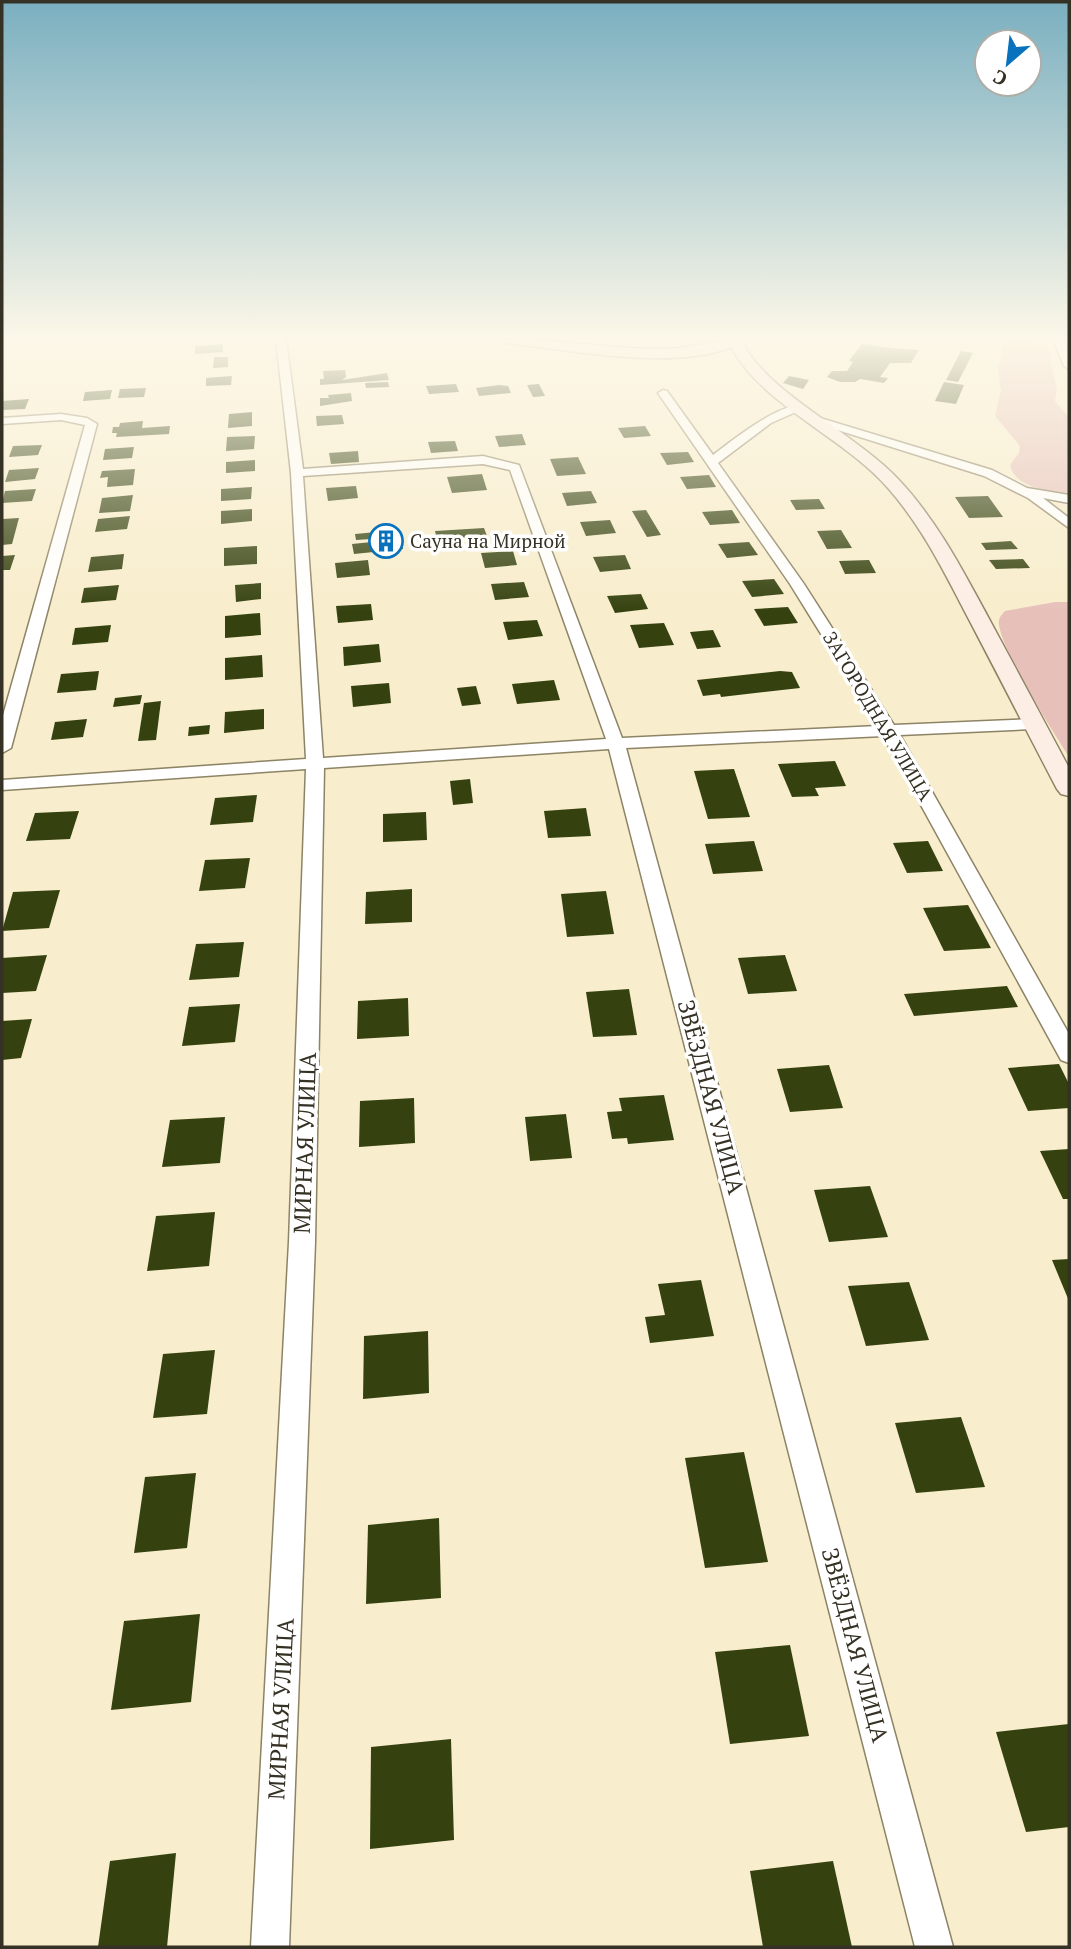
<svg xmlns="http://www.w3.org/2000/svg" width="1071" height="1949" viewBox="0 0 1071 1949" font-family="'PT Serif',serif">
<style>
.green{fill:#e7c0ba}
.building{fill:#35420f}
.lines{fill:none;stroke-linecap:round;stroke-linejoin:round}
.street-casing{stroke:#8d8365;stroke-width:3}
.secondary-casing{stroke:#8d8365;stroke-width:3}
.street{fill:#fff;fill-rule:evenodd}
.secondary{fill:#fceee5;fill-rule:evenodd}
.labels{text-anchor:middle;stroke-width:7;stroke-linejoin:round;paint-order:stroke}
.far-poi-label{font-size:19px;fill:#353124;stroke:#fff;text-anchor:start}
.far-street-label{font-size:19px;fill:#353124;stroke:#fff}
.street-label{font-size:23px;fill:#353124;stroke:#fff}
</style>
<rect width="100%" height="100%" fill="#f8edcc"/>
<g class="green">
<path d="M1005 339 1047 345 1057 389 1055 401 1068 416 1069 493C1049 491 1015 488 1010 465L1019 453 1020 446 995 416 1001 391 998 371Z"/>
<path d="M1055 602H1069V757C1051 728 1004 656 999 625 998 619 1001 615 1005 611Z"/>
</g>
<g class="building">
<path d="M223 344V352L195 354V346Z"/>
<path d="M862 344 891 348 919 350 911 363H890L880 377 888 378 884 383 860 379 855 382H840L827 377 832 371H847L853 362 849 361Z"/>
<path d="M961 351 973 353 958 382 946 380Z"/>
<path d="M214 357H228V367L213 368Z"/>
<path d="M345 370 346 377 342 380 387 373 389 380 320 385V379H324L323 371Z"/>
<path d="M232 376 231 385 206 386V378Z"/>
<path d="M789 376 809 380 803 389 783 383Z"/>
<path d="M388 382 389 387 366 388 365 383Z"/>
<path d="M944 382 964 385 956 404 935 401Z"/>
<path d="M456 384 459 392 429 394 426 386Z"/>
<path d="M539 384 545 396 533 397 527 385Z"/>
<path d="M499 385 508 386 511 393 479 396 476 388Z"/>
<path d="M146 388 144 397 118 398 120 389Z"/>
<path d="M112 390 110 399 83 401 85 392Z"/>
<path d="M351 393 352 401 320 406V398H329L328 395Z"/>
<path d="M29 399 25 409 2 410V401Z"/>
<path d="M252 412V426L228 428 229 414Z"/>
<path d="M342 415 344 424 317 426 316 416Z"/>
<path d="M143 421 142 428 170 426 169 434 116 437 117 433H112L113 427H119L120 423Z"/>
<path d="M645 426 651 436 624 438 618 428Z"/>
<path d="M522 434 526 445 499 447 495 436Z"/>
<path d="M255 436 254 449 226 451 227 437Z"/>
<path d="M455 441 458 451 431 453 428 442Z"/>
<path d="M42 445 38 455 9 457 13 446Z"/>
<path d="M134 447 132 458 103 460 105 449Z"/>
<path d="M358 451 359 462 331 464 329 453Z"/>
<path d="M688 452 694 462 667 465 660 453Z"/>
<path d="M578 457 586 474 557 476 550 459Z"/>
<path d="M255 460V471L226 473V462Z"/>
<path d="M39 468 35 479 5 482 9 470Z"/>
<path d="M135 469 133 485 107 487 108 477 100 478 102 471Z"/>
<path d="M482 474 487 490 452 493 447 477Z"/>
<path d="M709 475 716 487 687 489 680 477Z"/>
<path d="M356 486 358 498 328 501 326 488Z"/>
<path d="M252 487 251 499 221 501V489Z"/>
<path d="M36 489 32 501 2 503 5 491Z"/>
<path d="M591 491 597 503 567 506 562 493Z"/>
<path d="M133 495 130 511 99 513 102 498Z"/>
<path d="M988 496 1003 517 969 518 955 497Z"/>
<path d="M819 499 825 509 796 510 790 500Z"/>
<path d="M252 509V521L221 524V511Z"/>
<path d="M646 510 661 535 647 537 632 511Z"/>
<path d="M732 510 740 523 710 525 702 512Z"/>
<path d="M130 516 127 529 95 532 98 519Z"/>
<path d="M19 518 12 544 2 545V519Z"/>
<path d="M610 520 616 533 586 536 580 522Z"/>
<path d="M484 528 487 536 437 540 435 531Z"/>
<path d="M398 530 403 549 354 554 352 544 372 542 371 539 356 540 355 534Z"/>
<path d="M841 530 852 548 827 549 817 531Z"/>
<path d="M1011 541 1018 549 986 550 981 543Z"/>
<path d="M749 542 758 555 727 558 718 544Z"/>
<path d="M257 546V564L224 566V548Z"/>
<path d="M513 551 517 565 485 568 481 553Z"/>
<path d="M124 554 122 569 88 572 91 557Z"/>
<path d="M15 555 10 570H2V556Z"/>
<path d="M625 555 631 569 600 572 593 557Z"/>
<path d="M1023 559 1030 568 996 569 989 560Z"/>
<path d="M368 560 370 575 337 578 335 563Z"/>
<path d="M869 560 876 573 845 574 839 561Z"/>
<path d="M774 579 784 594 752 597 742 581Z"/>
<path d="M524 582 529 597 495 600 491 584Z"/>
<path d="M261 583V599L236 602 235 585Z"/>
<path d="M119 585 116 600 81 603 84 588Z"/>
<path d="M641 594 648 609 615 613 607 596Z"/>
<path d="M371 604 373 620 338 623 336 606Z"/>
<path d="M788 607 798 623 764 626 754 609Z"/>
<path d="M260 613 261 635 225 638V616Z"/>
<path d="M537 620 543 636 508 640 503 622Z"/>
<path d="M664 623 674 645 639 648 630 625Z"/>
<path d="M111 625 108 642 72 645 75 628Z"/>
<path d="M713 630 721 647 697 649 690 632Z"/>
<path d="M379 644 381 662 344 666 343 647Z"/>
<path d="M262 655 263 677 225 680V658Z"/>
<path d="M99 671 96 690 57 693 61 674Z"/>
<path d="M780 671 792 672 800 688 721 697 720 694 703 696 697 680Z"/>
<path d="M554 680 560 700 517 704 512 684Z"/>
<path d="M389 683 391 703 353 707 351 686Z"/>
<path d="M476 686 481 704 462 706 457 688Z"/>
<path d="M142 695 140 704 113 707 115 698Z"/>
<path d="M161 701 156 740 138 741 144 703Z"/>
<path d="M264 709V729L224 733 225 712Z"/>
<path d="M87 719 83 737 51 740 55 722Z"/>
<path d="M210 725 209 734 188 736 189 727Z"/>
<path d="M835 761 846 786 815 788 819 796 792 797 778 764Z"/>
<path d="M734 769 750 817 708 819 694 771Z"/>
<path d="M470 779 473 803 453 805 450 781Z"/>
<path d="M257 795 253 822 210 825 215 798Z"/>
<path d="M586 808 591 836 548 838 544 811Z"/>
<path d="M79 811 70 839 26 841 35 813Z"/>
<path d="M426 812 427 840 383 842V814Z"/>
<path d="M754 841 763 871 713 874 705 844Z"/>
<path d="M928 841 943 871 907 873 893 843Z"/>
<path d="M250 858 245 888 199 891 205 860Z"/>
<path d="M412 889V922L365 924 366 892Z"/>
<path d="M60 890 49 928 2 931 13 892Z"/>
<path d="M606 891 614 934 567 937 561 894Z"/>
<path d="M968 905 991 948 944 951 923 908Z"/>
<path d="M244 942 239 977 189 980 196 944Z"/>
<path d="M47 955 36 991 2 993V958Z"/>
<path d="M785 955 797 991 748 994 738 958Z"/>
<path d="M1007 986 1018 1007 914 1016 904 994Z"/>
<path d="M629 989 637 1035 593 1037 586 992Z"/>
<path d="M408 998 409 1036 357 1039 358 1001Z"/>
<path d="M240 1004 235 1042 182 1046 189 1007Z"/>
<path d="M32 1019 21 1058 2 1060V1021Z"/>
<path d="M1059 1064 1069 1084V1108L1028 1111 1008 1068Z"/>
<path d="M829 1065 843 1108 790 1112 777 1069Z"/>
<path d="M664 1095 674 1140 628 1144 627 1138 612 1139 607 1112 622 1111 619 1098Z"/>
<path d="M414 1098 415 1143 359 1147 360 1101Z"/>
<path d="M566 1114 572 1158 530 1161 525 1117Z"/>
<path d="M225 1117 220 1163 162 1167 170 1120Z"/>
<path d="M1069 1149V1199H1063L1040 1151Z"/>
<path d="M870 1186 888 1237 829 1242 814 1190Z"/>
<path d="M215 1212 209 1266 147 1271 156 1216Z"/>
<path d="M1069 1259V1301L1052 1260Z"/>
<path d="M701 1280 714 1336 650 1343 645 1317 665 1315 658 1284Z"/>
<path d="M909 1282 929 1340 866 1346 848 1286Z"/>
<path d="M428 1331 429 1393 363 1399 364 1336Z"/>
<path d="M215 1350 207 1414 153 1418 163 1354Z"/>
<path d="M961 1417 985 1487 916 1493 895 1423Z"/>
<path d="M744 1452 768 1562 705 1568 685 1458Z"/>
<path d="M196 1473 187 1548 134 1553 145 1477Z"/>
<path d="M439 1518 441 1598 366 1604 368 1525Z"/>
<path d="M200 1614 191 1702 111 1710 124 1621Z"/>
<path d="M790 1645 809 1736 730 1744 715 1652Z"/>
<path d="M1069 1724V1827L1026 1832 996 1732Z"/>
<path d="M451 1739 454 1840 370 1849 371 1747Z"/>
<path d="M176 1853 167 1947H98L110 1861Z"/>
<path d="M833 1861 852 1947H763L750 1871Z"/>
</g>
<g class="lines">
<g class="street-casing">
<g id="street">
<path d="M276 339H286L303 469 483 456 519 465 622 738 878 726 790 584 658 393 663 390 667 391 713 455C729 443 787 396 805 408L771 423 718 463 804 584 894 725 1033 719 1041 724 1033 729 900 735 1069 1034V1063L1061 1060 883 736 626 748 953 1947H915L609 749 324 768 315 1242 289 1947H251L289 1242 306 769 2 790V780L306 759 291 473ZM483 464 510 470 606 739 323 758 303 476Z"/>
<path d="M1053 339H1063L1069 354V369L1064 366Z"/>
<path d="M61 414 87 418 97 424 11 748 2 753V719L85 425 61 420 2 424V418Z"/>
<path d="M812 418H820L992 470 1027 488 1069 495V503L1043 498 1069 518V528L1028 498 984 476 812 422Z"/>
</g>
</g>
<g class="secondary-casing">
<path id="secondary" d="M499 339C554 339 607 349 661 349 691 349 718 339 747 339L745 347C772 395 857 435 898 479 936 519 962 569 988 617 1015 667 1042 717 1069 768V796L1061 794 1057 789C1029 736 1002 682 974 629 948 580 925 530 888 488 844 437 763 406 731 347 674 371 568 350 506 343Z"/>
</g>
<use href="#street" class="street"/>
<use href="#secondary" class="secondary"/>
</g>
<linearGradient id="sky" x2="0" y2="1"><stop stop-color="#7aafc0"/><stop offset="0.55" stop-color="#fcf7e8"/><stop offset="1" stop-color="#fcf7e8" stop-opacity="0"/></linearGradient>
<rect width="1071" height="612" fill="url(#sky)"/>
<defs>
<g id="building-ring" transform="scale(1.75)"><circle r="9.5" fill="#fff" stroke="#0972bd" stroke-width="1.5"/><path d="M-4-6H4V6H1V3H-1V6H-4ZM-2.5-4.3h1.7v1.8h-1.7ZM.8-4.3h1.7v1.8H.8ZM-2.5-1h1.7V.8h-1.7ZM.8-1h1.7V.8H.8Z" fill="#0972bd"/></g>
</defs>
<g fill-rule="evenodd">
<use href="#building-ring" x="386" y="541"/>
</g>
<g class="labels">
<g class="far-poi-label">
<text x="410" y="548">Сауна на Мирной</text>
</g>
<g class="far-street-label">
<text transform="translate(878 716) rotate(59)" y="7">ЗАГОРОДНАЯ УЛИЦА</text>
</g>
<g class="street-label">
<text transform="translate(711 1097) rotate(75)" y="8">ЗВЁЗДНАЯ УЛИЦА</text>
<text transform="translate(305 1143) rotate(-88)" y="8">МИРНАЯ УЛИЦА</text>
<text transform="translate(855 1645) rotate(75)" y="8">ЗВЁЗДНАЯ УЛИЦА</text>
<text transform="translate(281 1709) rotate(-87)" y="8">МИРНАЯ УЛИЦА</text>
</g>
</g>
<rect width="1071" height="1949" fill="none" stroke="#353124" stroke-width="7"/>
<g transform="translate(1008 63) rotate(208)"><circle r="33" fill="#ffffff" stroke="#aeada7" stroke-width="2"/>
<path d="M0-5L12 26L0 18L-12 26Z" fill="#0972bd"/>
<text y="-10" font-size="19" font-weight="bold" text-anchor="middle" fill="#353124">С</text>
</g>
</svg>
